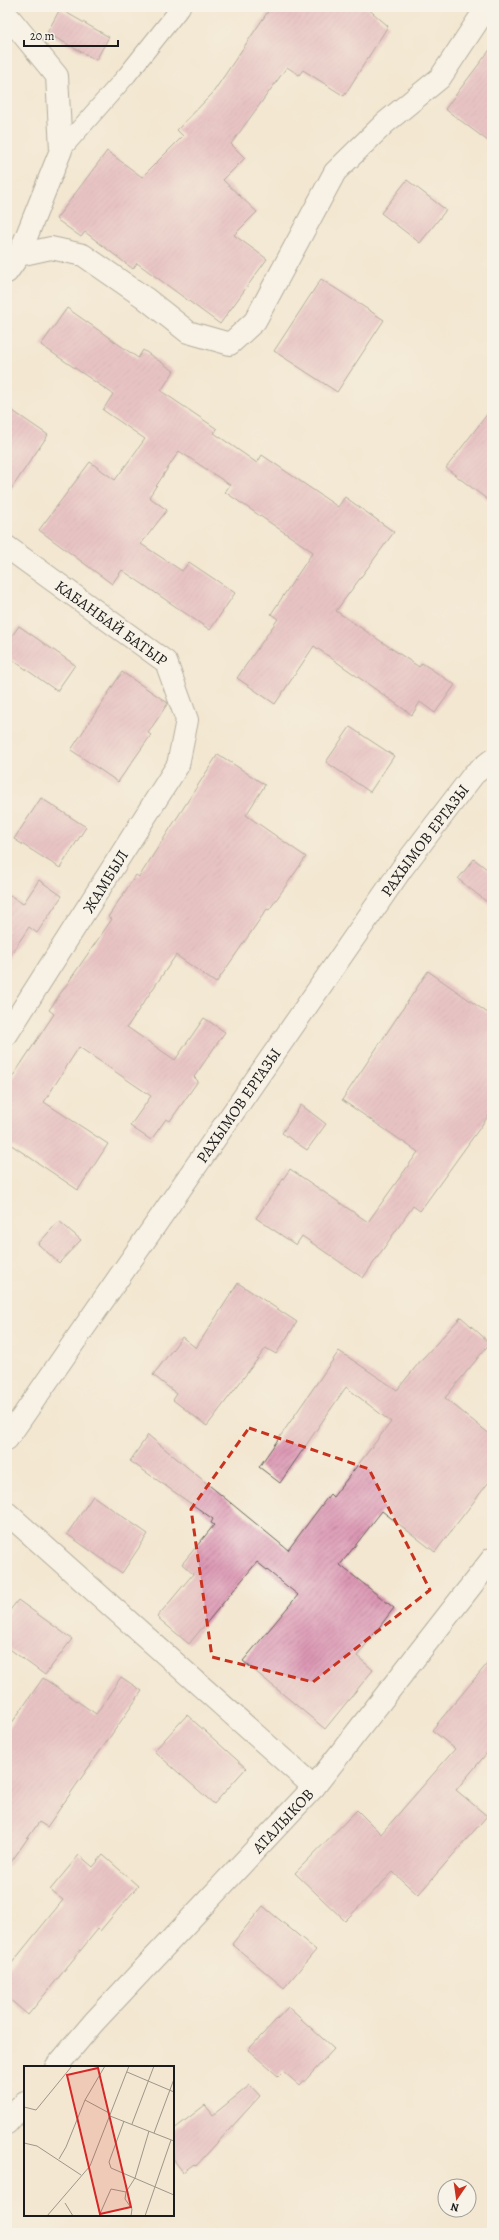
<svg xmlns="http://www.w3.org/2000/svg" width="499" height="2240" viewBox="0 0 499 2240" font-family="Alegreya,serif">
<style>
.building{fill:url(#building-hatch)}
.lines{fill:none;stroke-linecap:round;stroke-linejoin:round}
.service-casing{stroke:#67635b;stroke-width:20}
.minor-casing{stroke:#67635b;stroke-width:24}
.tertiary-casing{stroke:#67635b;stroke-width:24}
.service{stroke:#fff;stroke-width:18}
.minor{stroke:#fff;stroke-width:22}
.tertiary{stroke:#fff;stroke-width:22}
.marked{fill:none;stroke:#c8321e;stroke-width:3;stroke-dasharray:8 5;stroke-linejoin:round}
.labels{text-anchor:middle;stroke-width:3;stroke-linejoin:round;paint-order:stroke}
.street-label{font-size:16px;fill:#1c1c1c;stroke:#f7f3e8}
.inset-road{fill:none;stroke:#9d9689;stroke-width:1}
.view{fill:#d62828;fill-opacity:0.15;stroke:#d62828;stroke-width:2}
.inset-edge{fill:none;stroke:#1c1c1c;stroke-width:2}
</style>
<defs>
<pattern id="building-hatch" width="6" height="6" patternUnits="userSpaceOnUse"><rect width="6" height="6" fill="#dc97b4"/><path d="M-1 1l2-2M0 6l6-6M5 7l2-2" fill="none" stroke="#b27a92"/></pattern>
</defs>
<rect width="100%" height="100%" fill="#f7f3e8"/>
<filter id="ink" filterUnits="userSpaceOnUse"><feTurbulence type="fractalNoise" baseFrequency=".025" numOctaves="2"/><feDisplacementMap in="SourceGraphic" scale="8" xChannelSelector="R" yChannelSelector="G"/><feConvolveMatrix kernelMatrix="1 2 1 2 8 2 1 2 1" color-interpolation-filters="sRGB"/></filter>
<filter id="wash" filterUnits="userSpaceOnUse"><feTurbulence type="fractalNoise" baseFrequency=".012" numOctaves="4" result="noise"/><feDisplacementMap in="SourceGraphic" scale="16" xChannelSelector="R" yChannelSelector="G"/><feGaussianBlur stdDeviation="0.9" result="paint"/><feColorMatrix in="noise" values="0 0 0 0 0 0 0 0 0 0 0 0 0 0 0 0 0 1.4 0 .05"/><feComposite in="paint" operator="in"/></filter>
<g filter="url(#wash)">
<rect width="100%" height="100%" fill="#f3e7d1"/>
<g id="blocks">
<g class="building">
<path d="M271 7H366L388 26 344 96 303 70 299 75 287 67 231 144 245 158 223 180 257 212 234 235 267 259 220 324 137 263 133 269 85 232 81 237 56 219 107 151 142 177 183 136 177 130 212 94Z"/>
<path d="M60 9 109 37 96 60 47 33Z"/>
<path d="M492 47V144L445 109Z"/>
<path d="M407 180 446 210 420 243 381 213Z"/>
<path d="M321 279 384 320 337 392 274 351Z"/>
<path d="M67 308 138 358 143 350 174 371 161 391 217 429 214 433 257 463 262 455 338 507 345 497 394 532 336 611 419 667 422 663 455 685 435 713 420 702 412 715 314 646 275 704 237 678 278 619 271 614 313 552 225 492 230 485 179 451 149 497 167 510 141 544 182 571 189 562 235 593 210 630 122 570 112 584 39 530 90 462 115 480 145 439 103 410 113 394 41 345Z"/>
<path d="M7 407 48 435 7 495Z"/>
<path d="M492 408V503L446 468Z"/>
<path d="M19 626 75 665 57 691 7 656V643Z"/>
<path d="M122 672 168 703 148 733 151 735 118 782 71 750Z"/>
<path d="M350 727 394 756 370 792 326 762Z"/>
<path d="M218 754 265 785 246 815 306 857 269 910 267 909 216 983 176 955 127 1027 175 1060 204 1018 225 1032 194 1077 198 1081 170 1121 166 1119 151 1140 130 1126 151 1096 79 1047 44 1102 108 1144 78 1190 7 1142V1085L54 1014 49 1010 112 919 108 917 136 875 139 877Z"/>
<path d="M41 798 86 827 60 868 14 839Z"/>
<path d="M474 859 492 873V906L458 879Z"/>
<path d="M39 880 62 896 37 933 29 927 7 960V893L23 904Z"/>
<path d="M428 971 492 1016V1111L420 1211 413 1206 363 1278 302 1236 296 1245 256 1218 290 1169 368 1222 418 1152 342 1100Z"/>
<path d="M301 1105 326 1124 307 1150 282 1133Z"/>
<path d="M59 1221 81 1240 59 1263 38 1244Z"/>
<path d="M238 1283 297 1322 276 1354 266 1348 207 1426 173 1400 177 1394 153 1375 182 1337 196 1348Z"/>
<path d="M461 1317 490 1343 445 1398 492 1436V1478L435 1552 382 1511 340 1565 394 1608 357 1656 373 1670 325 1729 243 1661 298 1595 257 1562 189 1644 157 1617 193 1574 182 1564 214 1525 211 1523 213 1519 130 1461 148 1435 288 1550 330 1494 333 1497 391 1422 346 1387 280 1483 259 1467 339 1351 397 1390 422 1359Z"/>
<path d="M93 1496 148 1534 122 1573 67 1534Z"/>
<path d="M18 1600 72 1639 45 1675 7 1647V1614Z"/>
<path d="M492 1658V1747L456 1790 487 1816 418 1895 393 1872 345 1921 295 1873 357 1810 381 1834 455 1749 432 1730Z"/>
<path d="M121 1677 142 1691 47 1827 39 1822 7 1868V1730L43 1678 96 1714Z"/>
<path d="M187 1715 246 1768 214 1804 154 1751Z"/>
<path d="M79 1855 93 1867 103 1855 138 1886 100 1931 98 1929 28 2015 7 1997V1969L63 1900 50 1890Z"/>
<path d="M263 1906 316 1950 284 1988 232 1944Z"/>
<path d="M288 2007 334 2049 300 2086 283 2071 278 2076 248 2050Z"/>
<path d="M250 2085 260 2096 196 2166 194 2164 183 2172 173 2159V2130L205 2105 213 2115Z"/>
</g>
</g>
</g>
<g filter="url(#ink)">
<use href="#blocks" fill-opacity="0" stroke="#67635b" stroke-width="1"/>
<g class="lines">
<g class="service-casing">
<path id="service" d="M61 150 127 75 181 7"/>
</g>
<g class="minor-casing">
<g id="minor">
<path d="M7 15 57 76 61 150 19 255 7 272"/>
<path d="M19 255 51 248 83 255 145 298 188 332 230 344 255 321 335 172 385 123 440 78 487 7"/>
<path id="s1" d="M7 547 166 662 187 720 178 765 7 1034"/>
<path d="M7 1513 314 1787"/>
<path id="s2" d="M56 2067 94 2022 314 1787 492 1559"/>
<path d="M7 2123 25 2102"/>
</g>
</g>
<g class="tertiary-casing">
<g id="tertiary">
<path id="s3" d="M7 1439 403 867 474 774 492 760"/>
</g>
</g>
<use href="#service" class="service"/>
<use href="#minor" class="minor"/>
<use href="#tertiary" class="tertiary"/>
</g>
</g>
<path d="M0 0H499V2240H0ZM249 1428 369 1469 430 1590 313 1682 212 1657 191 1509Z" fill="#f3e7d1" fill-opacity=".55" fill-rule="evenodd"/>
<path class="marked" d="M249 1428 369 1469 430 1590 313 1682 212 1657 191 1509Z"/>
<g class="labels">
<g class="street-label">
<text dy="6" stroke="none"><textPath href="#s1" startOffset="129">КАБАНБАЙ БАТЫР</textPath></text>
<text dy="6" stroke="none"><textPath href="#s3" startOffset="730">РАХЫМОВ ЕРГАЗЫ</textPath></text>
<text transform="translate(105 881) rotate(-58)" y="6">ЖАМБЫЛ</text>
<text dy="6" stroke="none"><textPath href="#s3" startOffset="406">РАХЫМОВ ЕРГАЗЫ</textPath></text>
<text dy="6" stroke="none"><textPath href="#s2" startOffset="335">АТАЛЫКОВ</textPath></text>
</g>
</g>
<g transform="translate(24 2066)">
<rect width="150" height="150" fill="#f3e7d1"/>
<path class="inset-road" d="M103 6 150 26M61 34 87 48M0 41 12 44 48 0M86 50 150 75M100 55 85 96 87 102 150 129M108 58 130 0M130 67 150 13M0 77 13 80 57 109M35 93 42 81 61 34 81 0M41 137 49 150M23 150 66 100 105 0M75 150 87 123 102 126M107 150 108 143 101 133 102 126 111 112 125 65M121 150 147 74"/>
<path class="view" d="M74 2 107 141 76 148 43 9Z"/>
<rect width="150" height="150" class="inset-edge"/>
</g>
<rect width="499" height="2240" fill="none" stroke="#f7f3e8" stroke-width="24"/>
<g transform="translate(457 2198) rotate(193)"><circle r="19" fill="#f7f3e8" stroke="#9f9d96"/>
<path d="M0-3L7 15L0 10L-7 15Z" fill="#c8321e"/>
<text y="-6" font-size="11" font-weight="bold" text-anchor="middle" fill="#1c1c1c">N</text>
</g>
<path d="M24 40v6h94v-6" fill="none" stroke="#1c1c1c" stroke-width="2"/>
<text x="30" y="40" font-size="12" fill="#1c1c1c" stroke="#f7f3e8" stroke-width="3" paint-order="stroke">20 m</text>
</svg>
